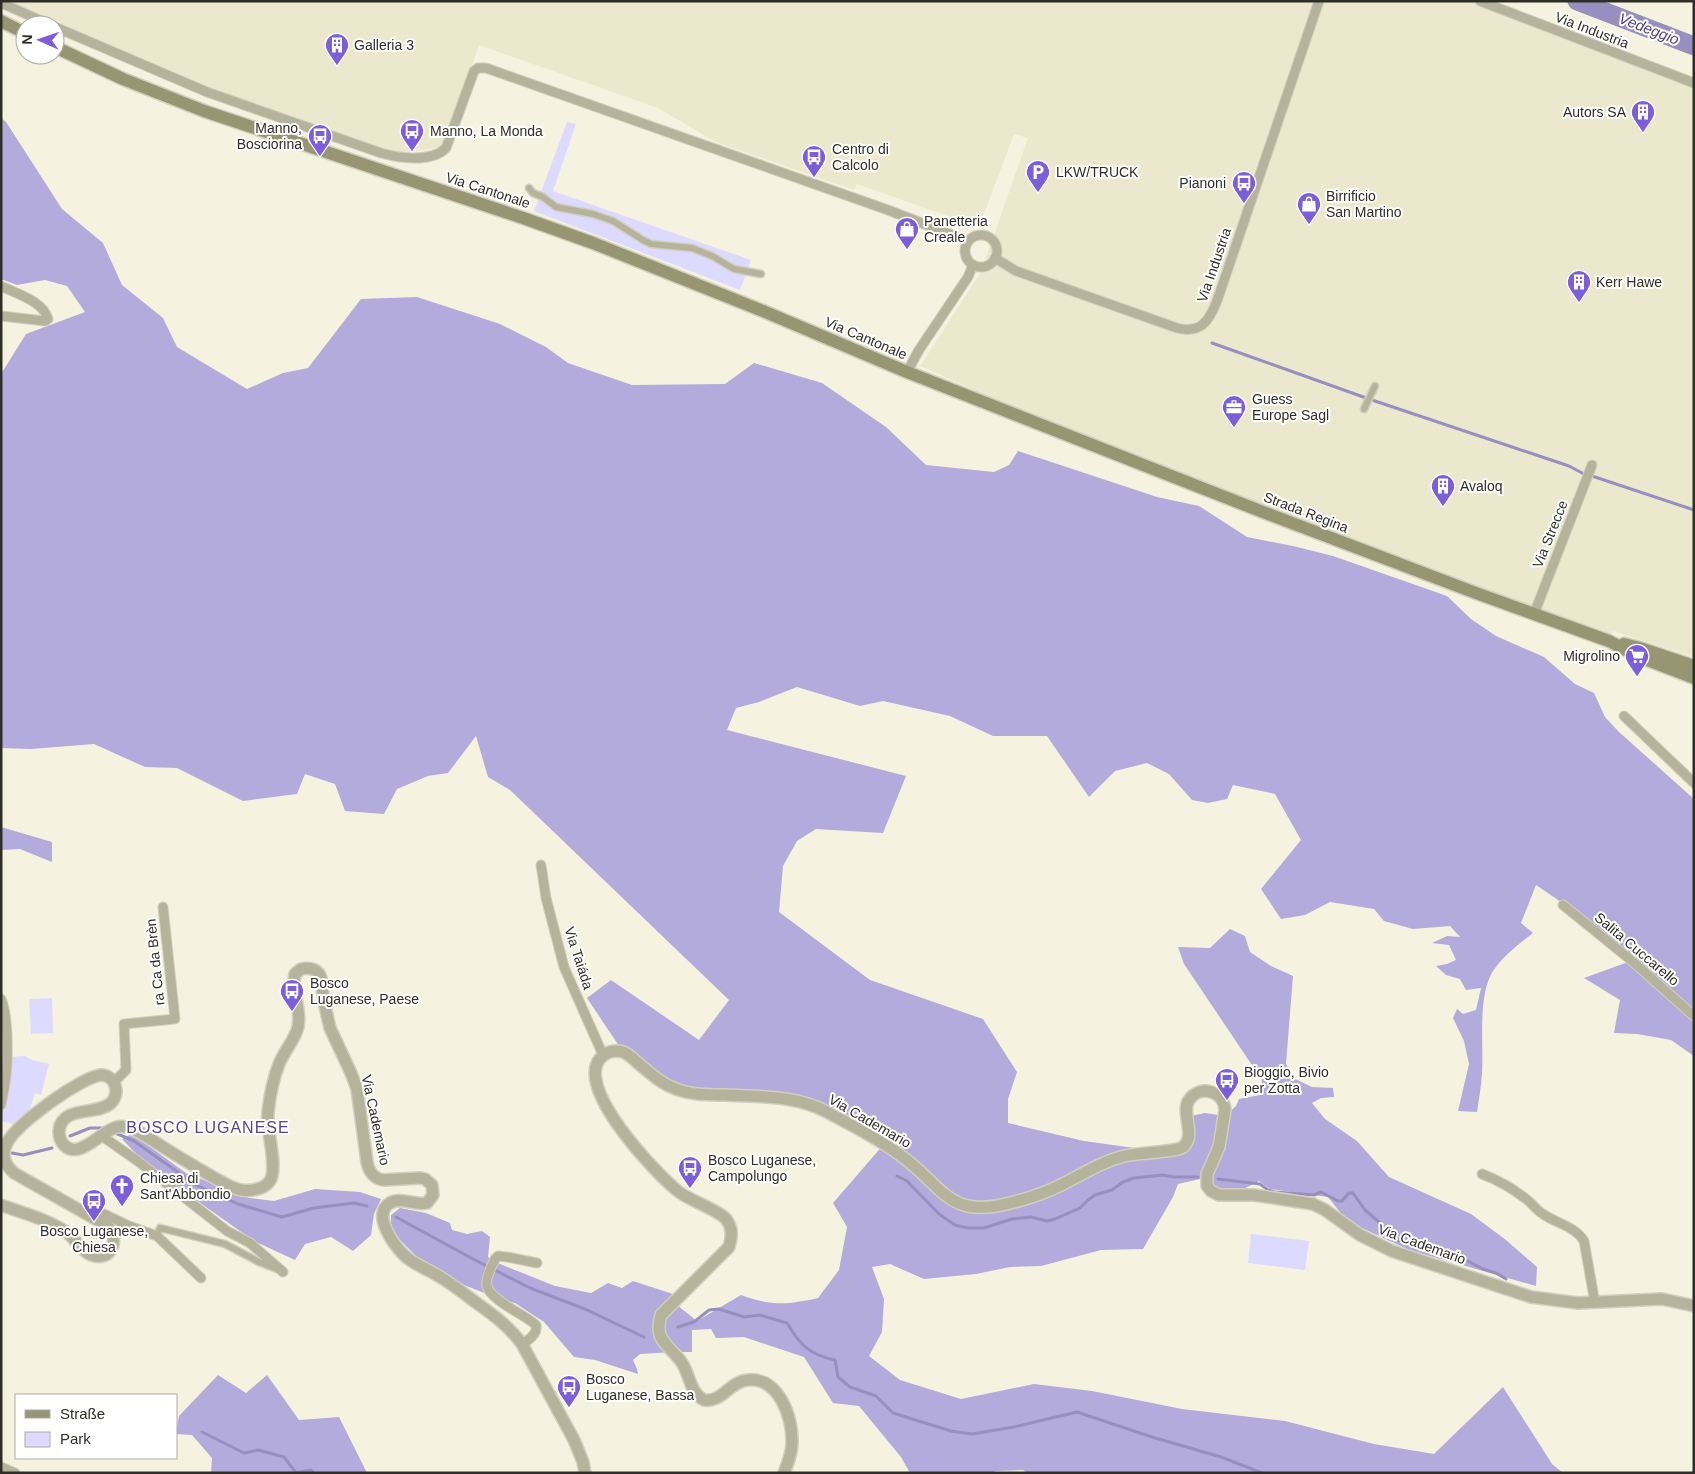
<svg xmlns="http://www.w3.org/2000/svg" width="1695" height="1474" viewBox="0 0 1695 1474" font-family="Arial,sans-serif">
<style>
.built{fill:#ebe8cd}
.green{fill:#dedaff}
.forest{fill:#b2abdc}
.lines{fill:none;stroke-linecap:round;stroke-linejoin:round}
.stream{stroke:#968fbf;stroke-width:3}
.river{stroke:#968fbf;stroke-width:19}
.pedestrian-casing{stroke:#d1d0be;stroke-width:9}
.minor-casing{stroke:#d1d0be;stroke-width:11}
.tertiary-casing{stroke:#d1d0be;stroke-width:14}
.secondary-casing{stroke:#d1d0be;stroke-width:15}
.pedestrian{stroke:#b6b39d;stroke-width:6}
.minor{stroke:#b6b39d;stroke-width:9}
.tertiary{stroke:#b6b39d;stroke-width:11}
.secondary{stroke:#989573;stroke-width:12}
.labels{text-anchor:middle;stroke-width:4;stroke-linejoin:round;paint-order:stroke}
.street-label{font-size:14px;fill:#2f2e26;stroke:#fff}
.poi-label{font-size:14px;fill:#2f2e26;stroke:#fff;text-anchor:start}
.water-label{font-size:15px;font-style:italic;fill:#4e417e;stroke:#fff}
.quarter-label{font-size:16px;letter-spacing:1px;fill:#534684;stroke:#fff}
</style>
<rect width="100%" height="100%" fill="#f5f3df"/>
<path class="built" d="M10 1H1490L1694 77V657L1613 631 1609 641 1148 467 920 366 981 272 1028 138 1014 134 979 227 857 184 854 190 716 142 658 108 479 45 443 144 436 148 404 153 390 150 227 95 99 41Z"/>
<g class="green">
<path d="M567 122 576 124 553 191 751 260 740 290 534 211Z"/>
<path d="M52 998 53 1033 31 1034 29 999Z"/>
<path d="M25 1056 32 1060 49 1064 41 1095 35 1093 29 1112 16 1125 1 1121V1105L8 1057Z"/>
<path d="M1251 1234 1309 1241 1305 1270 1248 1263Z"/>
</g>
<g class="forest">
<path d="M1 118 6 122 62 209 103 243 122 285 163 318 177 347 247 389 283 373 308 368 361 299 417 297 500 324 546 347 568 363 632 385 725 384 754 363 822 383 886 427 926 465 994 472 1009 465 1018 451 1157 497 1199 506 1247 537 1293 546 1333 556 1447 596 1471 619 1496 636 1544 657 1575 684 1594 693 1605 717 1619 732 1694 799V1056L1671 1040 1637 1034 1614 1033 1620 1000 1584 978 1631 961 1577 913 1536 885 1521 923 1533 933C1519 944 1503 956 1493 971 1477 997 1484 1044 1482 1074 1481 1087 1479 1099 1477 1112L1458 1111 1469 1064 1464 1041 1453 1018 1457 1009 1463 1014 1476 1010 1481 988 1466 990 1460 979 1446 975 1436 966 1447 964 1456 960 1449 945 1432 943 1447 936 1460 937 1450 926 1413 929 1384 921 1374 909 1330 902 1305 915 1281 919 1261 889 1301 840 1275 794 1233 785 1227 799 1208 803 1192 800 1169 774 1147 763 1115 771 1089 797 1047 736H993L950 716 883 701 860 706 797 687 759 702 736 708 727 730 906 776 883 833 816 829 797 841 783 866 779 912 870 980 983 1019 1017 1072 1008 1099V1123L1084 1141 1156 1151 1182 1147 1186 1117 1205 1113 1225 1116 1236 1106 1239 1099 1260 1095 1262 1080 1184 964 1178 947 1210 948 1230 929 1245 936 1250 952 1271 966 1293 976 1286 1064 1295 1079 1312 1087 1333 1088 1334 1097 1321 1098 1312 1103 1325 1119 1357 1141 1389 1177 1471 1214 1506 1240 1537 1267 1536 1286 1409 1250 1347 1221 1328 1197 1270 1189 1259 1181 1232 1195H1219L1205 1178 1178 1184 1173 1197 1143 1249 1101 1250 1041 1266 1010 1267 976 1274 924 1279 890 1264 872 1267 884 1299 882 1332 869 1356 900 1380 961 1399 1034 1384 1092 1391 1182 1409 1285 1421 1374 1444 1434 1454 1503 1387 1552 1464 1563 1473H1027L1023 1470 995 1471 994 1473H910L901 1457 859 1406 833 1403 804 1357 744 1337 716 1338 711 1329 692 1330V1352H674L640 1354 633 1360 637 1369 638 1374 595 1360 574 1357 544 1322 515 1303 502 1300 459 1283 417 1257 399 1239 391 1226V1215L400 1208 426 1213 450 1223 452 1230 467 1234 482 1231 490 1237 488 1257 500 1264 555 1286 591 1293 608 1283 622 1288 633 1281 679 1296 673 1302 697 1321 741 1295C771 1306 787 1305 818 1298L839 1270 847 1227 833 1203 884 1144 811 1105 688 1092 623 1052 587 998 611 980 699 1040 729 1000 510 790 488 777 476 736 448 773 428 776 397 789 384 814 345 811 335 784 305 774 297 794 243 801 177 768 145 767 94 744 31 749 1 748V374L26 334 85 312 67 286 45 280 17 285 1 279Z"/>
<path d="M1 827 52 842V862L20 849 1 850Z"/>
<path d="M132 1134 186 1173 249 1198 274 1201 315 1189 360 1192 381 1199 374 1214 371 1235 353 1251 331 1237 305 1244 295 1260 254 1241 158 1173 141 1159 122 1139Z"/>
<path d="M218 1375 246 1393 267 1375 299 1420 339 1417 367 1473H211L212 1458 192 1435 176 1434V1432L179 1416Z"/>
</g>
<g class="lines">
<g class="stream">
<path d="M1212 343 1369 399 1569 466 1584 474"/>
<path d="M1592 476 1694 510"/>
<path d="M113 1132 134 1141 196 1185 238 1204 282 1217 314 1208 354 1203 367 1206"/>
<path d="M70 1136 90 1128H105"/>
<path d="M12 1153 23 1155 52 1148"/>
<path d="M897 1176 907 1181 939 1214 955 1225 968 1228H984L1012 1219 1031 1217 1047 1221 1055 1219 1080 1208 1088 1200 1095 1195 1112 1190 1123 1182 1134 1178 1163 1175 1174 1177H1198"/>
<path d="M1218 1179 1260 1184 1268 1190 1275 1192 1314 1195 1321 1192 1338 1201H1342L1349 1193H1353L1365 1210 1380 1223 1388 1236 1405 1243 1419 1244 1428 1251 1437 1250 1460 1257 1483 1269 1496 1273 1506 1279"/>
<path d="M396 1217 473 1259 530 1288 585 1309 644 1337"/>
<path d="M678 1327 694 1322 709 1310 719 1309 744 1317 760 1315 787 1323C800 1345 810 1355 835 1360L838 1377 850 1387 876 1396 893 1413 951 1431 972 1434 1014 1427 1077 1412 1152 1437 1221 1457 1262 1473"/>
<path d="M202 1432 244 1453 258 1450 284 1457 296 1473 311 1470 313 1473"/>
</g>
<path class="river" d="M1577 1 1694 46"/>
<g class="pedestrian-casing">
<g id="pedestrian">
<path d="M529 188 533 193 543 197 556 207 593 214 613 221 643 240 651 244 692 248 712 256 734 269 761 274"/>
<path d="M1364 409 1375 386"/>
<path d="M157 1236 160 1228 225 1244 259 1262 277 1269"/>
</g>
</g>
<g class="minor-casing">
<g id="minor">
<path d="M1480 1 1694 83"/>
<path d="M1 3 51 25"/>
<path d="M55 27 207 92 381 153C399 158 431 163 446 148L474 71 478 68H486L888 210 968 241"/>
<circle cx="981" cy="251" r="16"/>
<path d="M995 258 1016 271 1177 328C1201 334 1209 321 1217 301L1319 1"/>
<path d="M1 286C17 294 43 301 48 319L45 321 1 316"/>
<path d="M907 372 919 350 968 277 973 265"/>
<path d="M1534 614 1592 465"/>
<path d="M1624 716 1694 783"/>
<path d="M541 865 546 898 564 967 603 1055"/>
<path d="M1563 905 1632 961 1694 1016"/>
<path d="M1 999C6 1010 6 1022 7 1034 8 1062 7 1078 1 1105"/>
<path d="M114 1082 126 1070 124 1024 175 1019 163 907"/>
<path d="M102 1136 139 1162 227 1231 250 1243 283 1272"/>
<path d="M1482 1174C1498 1180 1512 1188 1526 1199 1532 1203 1536 1210 1543 1214 1557 1224 1575 1226 1584 1241L1595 1303"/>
<path d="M92 1216 104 1214 129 1226 157 1236 201 1278"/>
<path d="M522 1344C529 1340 538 1334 536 1325 524 1314 491 1301 487 1286 485 1279 492 1265 495 1259L498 1256 507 1257 537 1263"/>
<path d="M1 1467 15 1473"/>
</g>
</g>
<g class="tertiary-casing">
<g id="tertiary">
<path d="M1 1205C22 1213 47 1219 66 1232 75 1238 81 1251 91 1255 112 1263 121 1238 106 1225L14 1173C5 1165 1 1154 7 1143 15 1127 51 1101 67 1091 76 1086 90 1076 101 1075 115 1075 121 1093 111 1103 97 1116 61 1105 59 1131 59 1136 60 1141 64 1145 79 1161 102 1130 117 1127 129 1124 142 1134 152 1140 172 1153 192 1165 213 1177 222 1182 231 1188 241 1190 248 1191 256 1190 263 1187 268 1184 271 1181 272 1176 276 1155 266 1133 268 1112 270 1095 273 1079 279 1064 284 1051 295 1040 298 1027 302 1009 291 992 295 974L301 969C310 967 318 969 321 978L324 1002 330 1028 351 1073 357 1089 367 1162C369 1172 373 1178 383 1180L420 1178 425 1179 432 1185 433 1195 427 1203C414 1206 401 1196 390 1203 371 1214 394 1245 404 1255 414 1265 428 1269 440 1277 452 1284 463 1293 474 1301 492 1314 509 1326 522 1344L574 1440 583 1462 585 1473"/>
<path d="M784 1473C788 1463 792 1453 792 1443 793 1418 779 1377 748 1380 730 1381 722 1403 704 1400 690 1393 690 1375 682 1363 676 1353 664 1346 660 1335 658 1328 659 1322 661 1315L729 1247C732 1237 733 1228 726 1219 718 1210 691 1201 679 1192 657 1175 567 1081 604 1055 609 1051 617 1050 623 1052 629 1054 634 1060 639 1064 650 1073 661 1084 676 1089 691 1095 708 1095 725 1095 760 1097 795 1095 827 1112 851 1125 878 1138 900 1155 943 1185 947 1220 1010 1203 1027 1199 1045 1193 1061 1185 1083 1174 1101 1162 1124 1156 1137 1153 1176 1152 1183 1147 1197 1135 1180 1113 1189 1100 1200 1084 1224 1091 1225 1110L1219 1147 1207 1174V1186L1211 1191 1219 1195H1254L1313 1204 1325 1210 1360 1235 1392 1251 1531 1297 1578 1303 1662 1299 1694 1306"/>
</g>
</g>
<g class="secondary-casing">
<g id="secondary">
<path d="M1 21 25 33"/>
<path d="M55 47 123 79 204 111 526 219 593 243 763 311 907 372 1263 512 1476 593 1609 641 1637 656 1694 678"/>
<path d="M1624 644 1640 648 1694 666"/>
</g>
</g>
<use href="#pedestrian" class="pedestrian"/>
<use href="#minor" class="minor"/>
<use href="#tertiary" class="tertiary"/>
<use href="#secondary" class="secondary"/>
</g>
<defs>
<g id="building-pin" transform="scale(1.25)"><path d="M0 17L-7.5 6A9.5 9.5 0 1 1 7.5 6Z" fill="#7d5ed9" stroke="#fff"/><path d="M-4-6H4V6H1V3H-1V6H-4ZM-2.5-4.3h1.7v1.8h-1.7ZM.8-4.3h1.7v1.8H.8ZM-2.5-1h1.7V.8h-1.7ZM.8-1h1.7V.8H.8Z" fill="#fff"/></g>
<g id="bus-pin" transform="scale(1.25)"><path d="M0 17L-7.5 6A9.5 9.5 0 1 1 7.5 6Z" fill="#7d5ed9" stroke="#fff"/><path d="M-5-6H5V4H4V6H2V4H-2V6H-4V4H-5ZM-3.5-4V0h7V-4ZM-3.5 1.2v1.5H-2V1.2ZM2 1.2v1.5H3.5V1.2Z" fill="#fff"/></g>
<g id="parking-pin" transform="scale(1.25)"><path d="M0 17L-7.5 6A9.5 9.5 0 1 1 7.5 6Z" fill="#7d5ed9" stroke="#fff"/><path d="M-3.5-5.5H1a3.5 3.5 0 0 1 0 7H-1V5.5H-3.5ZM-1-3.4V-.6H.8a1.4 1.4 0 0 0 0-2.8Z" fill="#fff"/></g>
<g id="shop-pin" transform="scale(1.25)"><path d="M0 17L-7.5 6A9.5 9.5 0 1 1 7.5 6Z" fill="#7d5ed9" stroke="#fff"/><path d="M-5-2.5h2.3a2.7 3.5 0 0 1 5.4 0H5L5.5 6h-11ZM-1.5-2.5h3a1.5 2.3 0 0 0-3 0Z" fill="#fff"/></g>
<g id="office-pin" transform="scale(1.25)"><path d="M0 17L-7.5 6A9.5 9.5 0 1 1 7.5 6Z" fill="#7d5ed9" stroke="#fff"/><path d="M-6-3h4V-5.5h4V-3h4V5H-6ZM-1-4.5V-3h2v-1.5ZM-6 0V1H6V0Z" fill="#fff"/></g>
<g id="supermarket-pin" transform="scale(1.25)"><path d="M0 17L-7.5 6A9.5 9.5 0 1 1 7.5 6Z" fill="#7d5ed9" stroke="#fff"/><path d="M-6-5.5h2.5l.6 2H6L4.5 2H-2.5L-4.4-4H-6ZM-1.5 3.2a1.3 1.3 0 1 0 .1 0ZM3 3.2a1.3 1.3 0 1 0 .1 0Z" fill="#fff"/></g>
<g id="church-pin" transform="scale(1.25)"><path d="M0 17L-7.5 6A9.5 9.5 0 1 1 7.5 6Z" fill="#7d5ed9" stroke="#fff"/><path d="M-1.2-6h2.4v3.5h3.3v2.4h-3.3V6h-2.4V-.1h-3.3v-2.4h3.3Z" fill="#fff"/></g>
</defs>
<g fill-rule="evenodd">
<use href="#building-pin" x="337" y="45"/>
<use href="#building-pin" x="1643" y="112"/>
<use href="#bus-pin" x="412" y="131"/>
<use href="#bus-pin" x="320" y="136"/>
<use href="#bus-pin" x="814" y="157"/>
<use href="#parking-pin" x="1038" y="172"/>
<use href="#bus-pin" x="1244" y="183"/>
<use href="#shop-pin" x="1309" y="204"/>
<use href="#shop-pin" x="907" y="229"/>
<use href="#building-pin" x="1579" y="282"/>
<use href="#office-pin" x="1234" y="407"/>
<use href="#building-pin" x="1443" y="486"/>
<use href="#supermarket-pin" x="1637" y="656"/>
<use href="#bus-pin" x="292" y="991"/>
<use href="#bus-pin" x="1227" y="1080"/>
<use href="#bus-pin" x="690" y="1168"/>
<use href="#church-pin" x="122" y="1186"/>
<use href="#bus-pin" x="94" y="1201"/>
<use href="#bus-pin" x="569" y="1387"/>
</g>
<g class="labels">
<g class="street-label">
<text transform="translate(1592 30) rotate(21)" y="5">Via Industria</text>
<text transform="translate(488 190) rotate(18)" y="5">Via Cantonale</text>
<text transform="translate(1214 265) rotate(-71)" y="5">Via Industria</text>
<text transform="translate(866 338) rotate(23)" y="5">Via Cantonale</text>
<text transform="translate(1306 512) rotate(21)" y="5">Strada Regina</text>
<text transform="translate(1550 534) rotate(-68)" y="5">Via Strecce</text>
<text transform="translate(1637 949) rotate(40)" y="5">Salita Cuccarello</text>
<text transform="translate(579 958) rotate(72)" y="5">Via Taiáda</text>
<text transform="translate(155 962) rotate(-96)" y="5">ra Ca da Brèn</text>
<text transform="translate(376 1120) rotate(78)" y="5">Via Cademario</text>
<text transform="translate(870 1121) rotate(30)" y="5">Via Cademario</text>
<text transform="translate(1422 1244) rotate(20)" y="5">Via Cademario</text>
</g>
<g class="poi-label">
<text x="354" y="50">Galleria 3</text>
<text x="1626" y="117" text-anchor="end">Autors SA</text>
<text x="302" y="133" text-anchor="end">Manno,<tspan x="302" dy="16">Bosciorina</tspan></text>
<text x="430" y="136">Manno, La Monda</text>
<text x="832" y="154">Centro di<tspan x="832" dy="16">Calcolo</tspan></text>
<text x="1056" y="177">LKW/TRUCK</text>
<text x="1226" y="188" text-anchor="end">Pianoni</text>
<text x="1326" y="201">Birrificio<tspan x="1326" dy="16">San Martino</tspan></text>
<text x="924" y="226">Panetteria<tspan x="924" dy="16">Creale</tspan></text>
<text x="1596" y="287">Kerr Hawe</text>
<text x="1252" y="404">Guess<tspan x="1252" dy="16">Europe Sagl</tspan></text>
<text x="1460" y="491">Avaloq</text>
<text x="1620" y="661" text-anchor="end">Migrolino</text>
<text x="310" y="988">Bosco<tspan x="310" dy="16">Luganese, Paese</tspan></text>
<text x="1244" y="1077">Bioggio, Bivio<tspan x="1244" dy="16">per Zotta</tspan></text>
<text x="708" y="1165">Bosco Luganese,<tspan x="708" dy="16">Campolungo</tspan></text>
<text x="140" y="1183">Chiesa di<tspan x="140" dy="16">Sant'Abbondio</tspan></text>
<text x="94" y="1236" text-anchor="middle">Bosco Luganese,<tspan x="94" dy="16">Chiesa</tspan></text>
<text x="586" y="1384">Bosco<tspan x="586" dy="16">Luganese, Bassa</tspan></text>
</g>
<g class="water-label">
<text transform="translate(1649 29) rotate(21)" y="5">Vedeggio</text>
</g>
<g class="quarter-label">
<text x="208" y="1133">BOSCO LUGANESE</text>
</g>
</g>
<rect width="1695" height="1474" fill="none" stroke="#2f2e26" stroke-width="5"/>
<rect x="15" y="1394" width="162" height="65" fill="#ffffff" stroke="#acaba8"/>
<rect x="25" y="1410" width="25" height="8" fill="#989573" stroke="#acaba8"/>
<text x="60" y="1419" font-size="15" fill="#2f2e26">Straße</text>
<rect x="25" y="1432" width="25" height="15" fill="#dedaff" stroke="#acaba8"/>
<text x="60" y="1444" font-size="15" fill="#2f2e26">Park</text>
<g transform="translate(40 40) rotate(272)"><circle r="24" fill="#ffffff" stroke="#acaba8"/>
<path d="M0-4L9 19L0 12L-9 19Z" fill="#7d5ed9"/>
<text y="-8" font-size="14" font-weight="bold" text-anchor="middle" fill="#2f2e26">N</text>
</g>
</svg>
